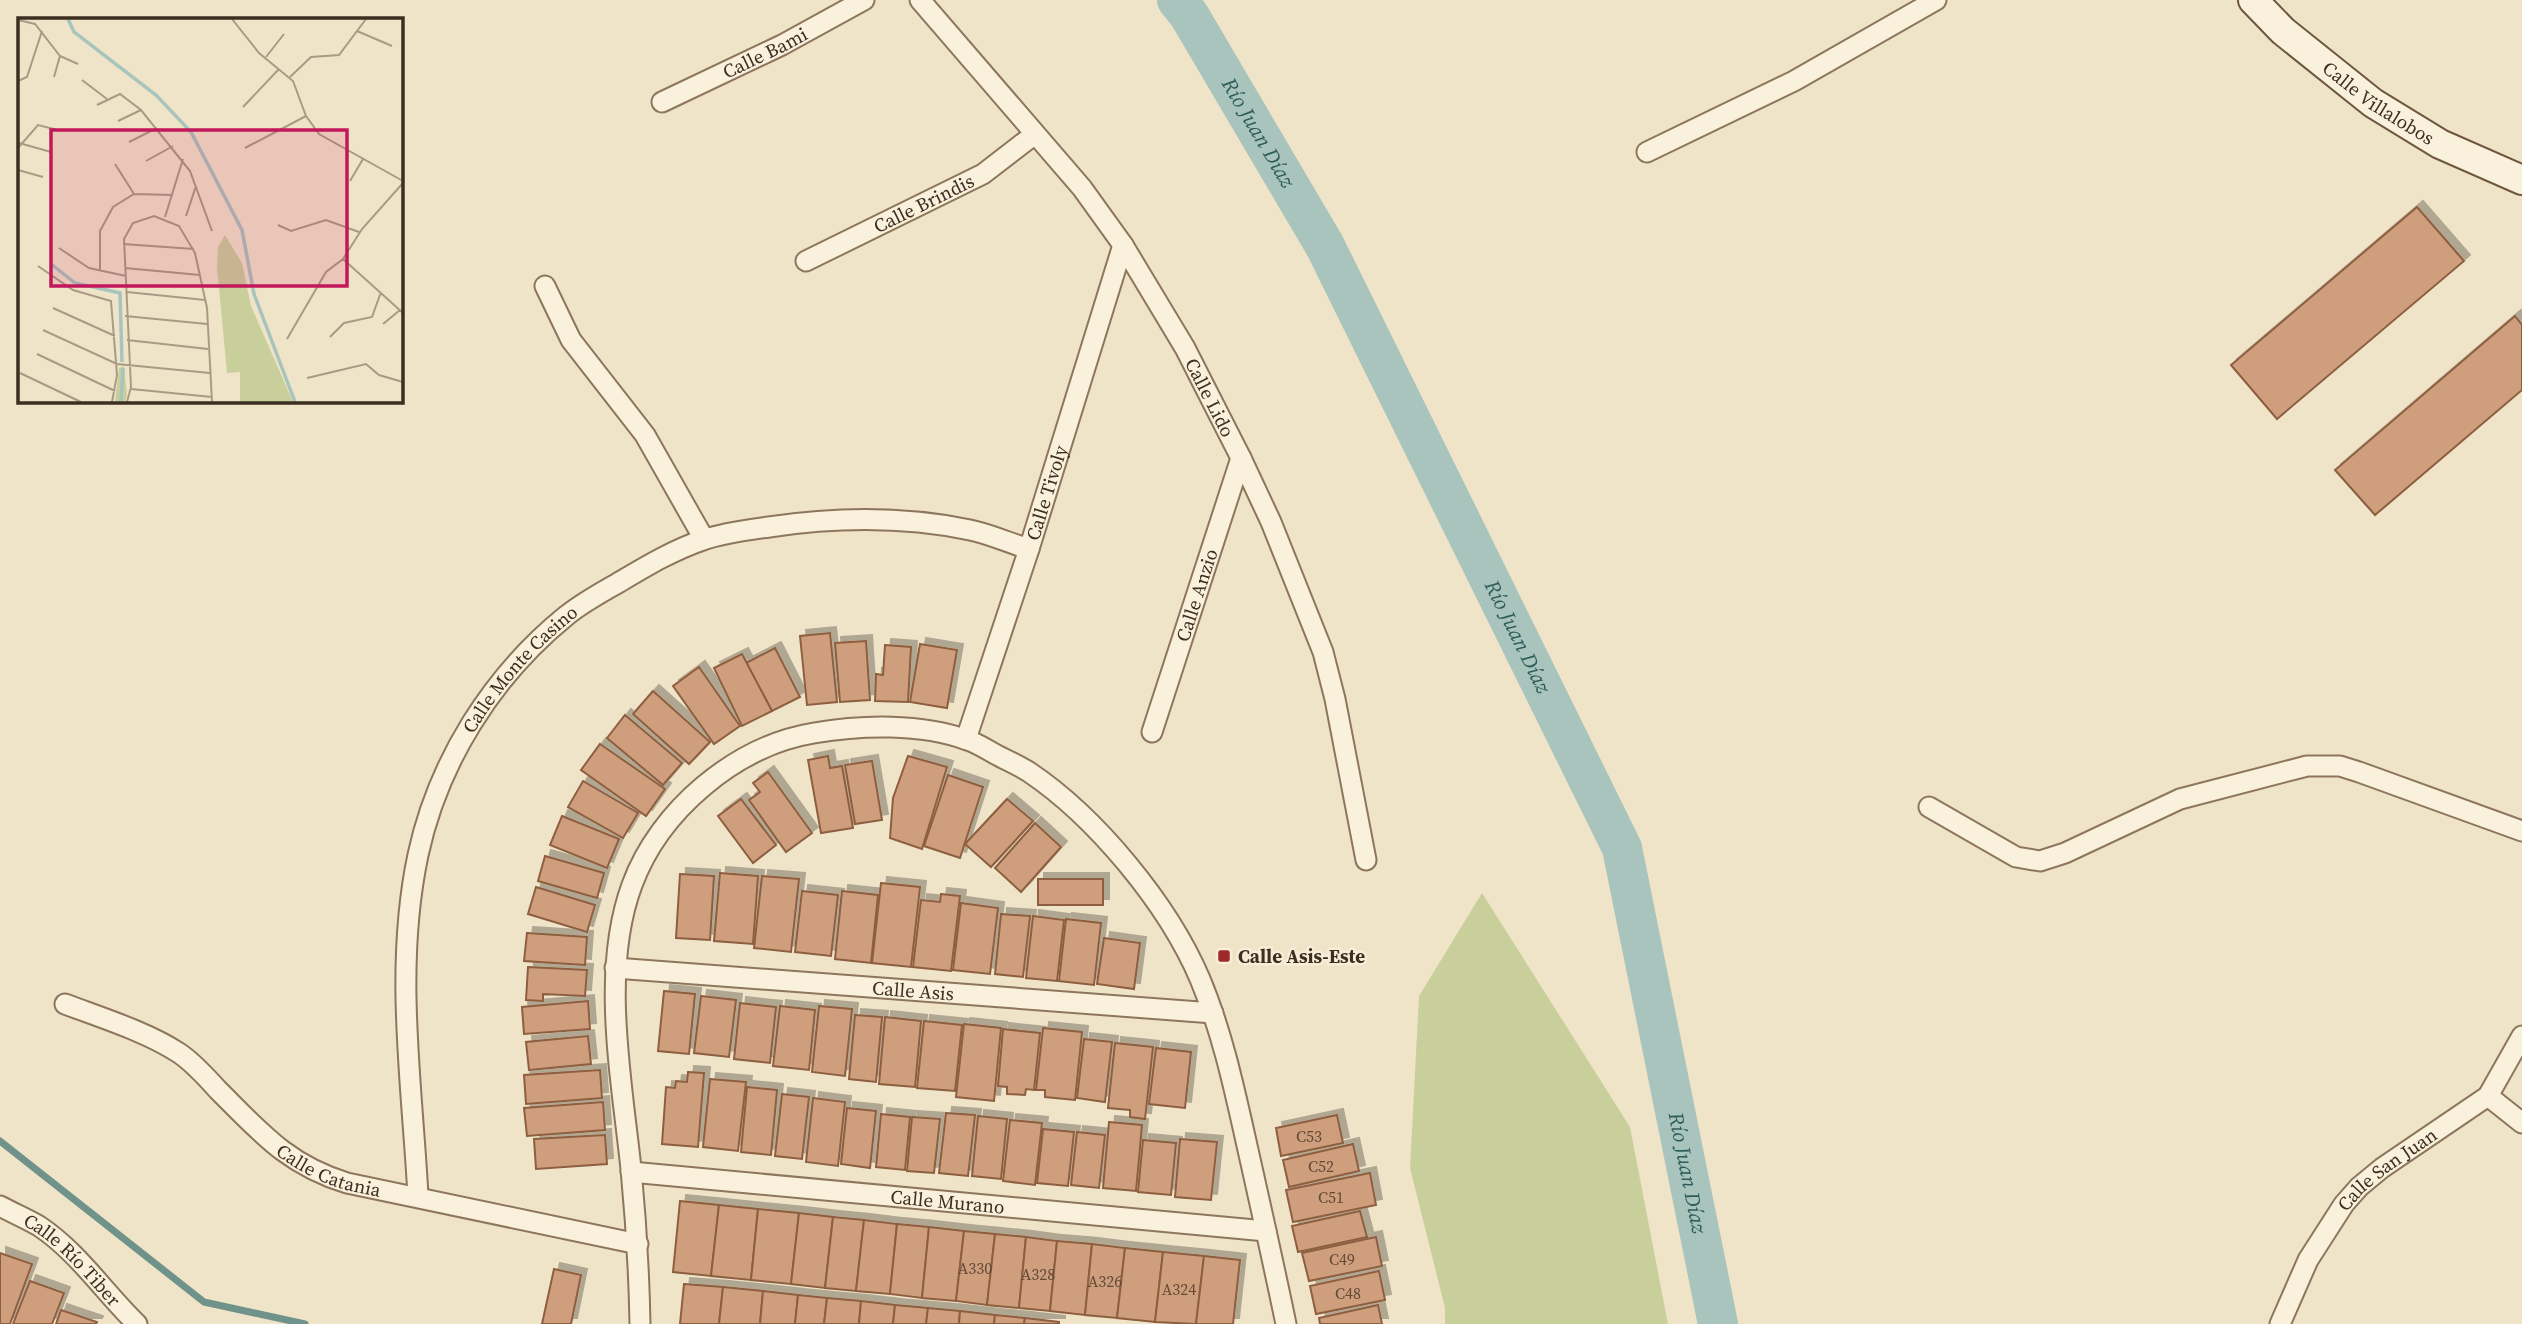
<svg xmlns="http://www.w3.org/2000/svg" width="2522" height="1324" viewBox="0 0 2522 1324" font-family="'Source Serif 4',serif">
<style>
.green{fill:#c9cf9b}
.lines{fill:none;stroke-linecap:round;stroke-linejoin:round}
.stream{stroke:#6f938a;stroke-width:7}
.river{stroke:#a9c4bc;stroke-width:40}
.building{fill:#cf9f7d;stroke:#8d5f41;stroke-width:2;filter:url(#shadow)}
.minor-casing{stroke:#8d765c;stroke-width:23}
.secondary-casing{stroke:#6f573f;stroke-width:32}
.minor{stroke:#faf1dc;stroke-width:19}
.secondary{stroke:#faf1dc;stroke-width:28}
.poi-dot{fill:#9e2a2b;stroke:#f7eed8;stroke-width:2.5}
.labels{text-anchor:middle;stroke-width:5;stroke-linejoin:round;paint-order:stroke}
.number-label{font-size:16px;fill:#624a37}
.street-label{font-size:19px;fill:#3d2e20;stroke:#f7eed8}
.poi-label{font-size:19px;font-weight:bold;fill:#3d2e20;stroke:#f7eed8;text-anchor:start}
.water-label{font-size:21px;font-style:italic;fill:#2f5d5a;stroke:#f7eed8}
.inset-river{fill:none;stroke:#a9c4bc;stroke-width:3.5}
.inset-road{fill:none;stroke:#a89b85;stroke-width:2}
.view{fill:#c2185b;fill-opacity:0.15;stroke:#c2185b;stroke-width:3.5}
.inset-edge{fill:none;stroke:#3d2e20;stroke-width:3.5}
</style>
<defs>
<filter id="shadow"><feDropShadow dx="6" dy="-6" stdDeviation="0" flood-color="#0004"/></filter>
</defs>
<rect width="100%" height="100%" fill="#f0e4c8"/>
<path class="green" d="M1482 893 1630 1127 1668 1324H1445V1308L1410 1168 1419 996Z"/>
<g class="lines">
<path class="stream" d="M0 1141 204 1302 305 1324"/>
<path class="river" id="s1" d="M1177 0 1189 15 1325 246 1622 848 1718 1324"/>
</g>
<g class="building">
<path d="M2417 207 2464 261 2277 419 2231 365Z"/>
<path d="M2515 316 2522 325V390L2375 515 2335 470Z"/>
<path d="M830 633 837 702 807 705 800 636Z"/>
<path d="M866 641 870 700 840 702 835 643Z"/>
<path d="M920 644 957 650 947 708 910 702Z"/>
<path d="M885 645 911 647 908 702 875 701 876 674 883 675Z"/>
<path d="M775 648 800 697 772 711 746 663Z"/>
<path d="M742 654 772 711 742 726 714 668Z"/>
<path d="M699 667 740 726 714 744 673 686Z"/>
<path d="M653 691 710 742 689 764 633 714Z"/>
<path d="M625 715 682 763 663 785 607 738Z"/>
<path d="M600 744 665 789 646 816 581 770Z"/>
<path d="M828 756 830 768 842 766 853 828 821 833 808 760Z"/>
<path d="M908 756 947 767 922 849 890 838 893 798Z"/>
<path d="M872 761 882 820 855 824 845 765Z"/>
<path d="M768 772 812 833 786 852 749 800 760 792 753 783Z"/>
<path d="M948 775 983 787 960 858 924 846Z"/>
<path d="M583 781 638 813 623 838 568 807Z"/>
<path d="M741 799 776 845 753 863 718 816Z"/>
<path d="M1007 799 1033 821 991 867 965 844Z"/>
<path d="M562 816 619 839 607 868 550 845Z"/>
<path d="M1035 823 1061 847 1021 892 995 868Z"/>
<path d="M545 856 604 873 597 898 538 881Z"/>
<path d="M720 873 758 876 753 944 714 941Z"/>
<path d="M680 874 714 876 710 940 676 938Z"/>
<path d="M762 876 799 879 791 952 754 948Z"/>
<rect x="1038" y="879" width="65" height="26"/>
<path d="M881 883 920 887 911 967 872 963Z"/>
<path d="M536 887 595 905 587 932 528 914Z"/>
<path d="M802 891 838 895 831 956 795 952Z"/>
<path d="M842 891 878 895 871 963 835 959Z"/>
<path d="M941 894 960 896 951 971 913 967 921 900 940 902Z"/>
<path d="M961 903 998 908 990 974 953 970Z"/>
<path d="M1001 914 1030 916 1023 977 995 974Z"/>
<path d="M1033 916 1064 920 1057 981 1026 978Z"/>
<path d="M1066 919 1101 923 1094 985 1059 981Z"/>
<path d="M527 933 587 937 585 965 524 961Z"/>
<path d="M1104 938 1140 943 1134 989 1097 984Z"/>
<path d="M528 967 587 970 585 996 543 994V1001L526 1000Z"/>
<path d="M664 991 695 994 689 1054 658 1051Z"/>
<path d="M701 996 736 1000 729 1057 694 1053Z"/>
<path d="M588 1001 590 1029 524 1034 522 1007Z"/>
<path d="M740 1003 776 1007 770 1063 734 1059Z"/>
<path d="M780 1006 815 1010 809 1070 773 1066Z"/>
<path d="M819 1006 852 1009 845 1076 812 1072Z"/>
<path d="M855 1015 882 1017 876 1082 849 1079Z"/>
<path d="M885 1017 921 1021 915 1087 879 1084Z"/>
<path d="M924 1021 962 1025 955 1091 917 1088Z"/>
<path d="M964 1024 1001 1028 994 1101 956 1097Z"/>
<path d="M1043 1028 1082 1032 1075 1100 1045 1097V1090H1036Z"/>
<path d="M1003 1029 1040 1033 1034 1090 1026 1089 1025 1095 1007 1094V1087L998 1086Z"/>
<path d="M588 1036 591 1064 529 1070 526 1042Z"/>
<path d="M1084 1039 1112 1042 1105 1102 1077 1098Z"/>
<path d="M1115 1043 1153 1047 1145 1119 1130 1117V1110L1108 1108Z"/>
<path d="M1156 1048 1191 1052 1185 1108 1149 1104Z"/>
<path d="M600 1070 602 1098 526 1104 524 1075Z"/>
<path d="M688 1072 704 1073 698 1147 662 1144 666 1087 675 1088 676 1081 687 1082Z"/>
<path d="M710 1079 746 1082 738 1151 703 1147Z"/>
<path d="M747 1087 777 1090 771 1155 741 1152Z"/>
<path d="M782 1094 809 1097 802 1159 775 1156Z"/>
<path d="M813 1098 845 1102 838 1166 806 1162Z"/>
<path d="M603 1102 605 1130 527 1136 524 1108Z"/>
<path d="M847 1108 876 1111 870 1168 841 1164Z"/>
<path d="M946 1113 975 1115 968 1176 939 1173Z"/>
<path d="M881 1114 910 1117 905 1170 876 1167Z"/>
<path d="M1337 1115 1343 1143 1281 1156 1276 1128Z"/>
<path d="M978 1116 1007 1119 1001 1179 972 1176Z"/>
<path d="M912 1117 940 1119 934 1173 907 1171Z"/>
<path d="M1010 1120 1042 1123 1035 1185 1003 1181Z"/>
<path d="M1109 1122 1142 1125 1136 1191 1103 1188Z"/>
<path d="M1043 1129 1074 1132 1068 1186 1037 1183Z"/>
<path d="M1077 1132 1105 1135 1099 1188 1071 1185Z"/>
<path d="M605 1135 607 1164 536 1169 534 1139Z"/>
<path d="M1180 1139 1217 1142 1211 1200 1175 1197Z"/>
<path d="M1143 1140 1176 1143 1171 1195 1138 1192Z"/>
<path d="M1353 1144 1359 1171 1289 1187 1283 1160Z"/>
<path d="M1370 1173 1376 1205 1293 1222 1286 1190Z"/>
<path d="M680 1201 719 1205 711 1276 673 1272Z"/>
<path d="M719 1205 758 1209 751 1280 711 1276Z"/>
<path d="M758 1209 799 1213 791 1284 751 1280Z"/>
<path d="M1360 1211 1367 1237 1298 1252 1292 1226Z"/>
<path d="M799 1213 833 1217 825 1288 791 1284Z"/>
<path d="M833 1217 864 1220 856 1291 825 1288Z"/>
<path d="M864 1220 897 1224 890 1294 856 1291Z"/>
<path d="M897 1224 929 1227 922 1298 890 1294Z"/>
<path d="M929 1227 964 1231 956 1301 922 1298Z"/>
<path d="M964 1231 995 1234 987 1305 956 1301Z"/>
<path d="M995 1234 1026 1237 1019 1308 987 1305Z"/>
<path d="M1026 1237 1057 1241 1050 1311 1019 1308Z"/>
<path d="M1376 1237 1382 1266 1309 1281 1302 1253Z"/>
<path d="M1057 1241 1092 1244 1085 1315 1050 1311Z"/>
<path d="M1092 1244 1125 1248 1117 1318 1085 1315Z"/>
<path d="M1125 1248 1163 1252 1155 1322 1117 1318Z"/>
<path d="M1163 1252 1204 1256 1196 1324 1155 1322Z"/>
<path d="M0 1253 32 1264 10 1324H0Z"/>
<path d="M1204 1256 1240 1260 1233 1324H1196Z"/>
<path d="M554 1269 581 1275 571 1324H542Z"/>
<path d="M1379 1271 1385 1300 1316 1314 1310 1286Z"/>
<path d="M30 1281 64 1293 52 1324H13Z"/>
<path d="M684 1284 723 1287 719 1324H680Z"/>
<path d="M723 1287 763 1291 760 1324H719Z"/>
<path d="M763 1291 798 1295 795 1324H760Z"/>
<path d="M798 1295 827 1298 824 1324H795Z"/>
<path d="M827 1298 861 1301 859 1324H824Z"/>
<path d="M861 1301 895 1305 893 1324H859Z"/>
<path d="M895 1305 928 1308 926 1324H893Z"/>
<path d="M1378 1305 1382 1324H1320L1319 1318Z"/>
<path d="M928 1308 960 1311 959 1324H926Z"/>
<path d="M61 1310 97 1322 96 1324H56Z"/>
<path d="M960 1311 995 1315 994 1324H959Z"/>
<path d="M995 1315 1025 1318 1024 1324H994Z"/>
<path d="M1025 1318 1059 1322V1324H1024Z"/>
</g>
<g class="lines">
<g class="minor-casing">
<g id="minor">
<path id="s2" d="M920 0 1082 188 1123 245 1185 348 1241 458 1271 522 1323 652 1335 699 1366 860"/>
<path id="s3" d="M662 102 782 45 864 0"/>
<path d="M1647 152 1794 81 1936 0"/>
<path id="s4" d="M806 261 983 174 1035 134"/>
<path d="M545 286 571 340 645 435 704 539"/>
<path id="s5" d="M1152 732 1241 458"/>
<path id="s6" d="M966 739 1029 549 1123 245"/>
<path d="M1929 807 2016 857 2040 861 2065 853 2180 799 2307 766H2340L2359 772 2522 831"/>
<path id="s7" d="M615 968 1213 1013"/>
<path id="s8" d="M65 1004C102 1018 147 1032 179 1053 194 1063 206 1077 218 1090 261 1133 288 1165 347 1183L638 1244"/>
<path d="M2488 1096 2522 1123"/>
<path id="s9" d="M631 1172 1266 1231"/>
<path id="s10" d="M418 1196C412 1083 394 968 418 855 438 762 492 676 566 616 582 603 600 593 618 583 645 567 673 550 703 540 723 533 748 530 769 527 836 517 903 516 970 530 990 534 1009 543 1029 549"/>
<path id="s11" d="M0 1206C13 1213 27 1219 39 1226 78 1252 104 1292 137 1324"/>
<path d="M640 1324C639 1272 636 1221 631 1169 622 1081 600 971 632 885 659 811 735 746 814 733 861 725 921 723 967 740 977 743 986 749 995 754 1006 760 1018 765 1029 772 1096 817 1168 904 1200 979 1223 1034 1235 1092 1248 1150 1261 1208 1274 1266 1286 1324"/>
<path id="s12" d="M2280 1324 2308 1260 2344 1204 2359 1187 2382 1168 2488 1096 2522 1036"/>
</g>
</g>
<g class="secondary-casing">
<g id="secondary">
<path id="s13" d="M2253 0 2283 31 2373 103 2440 144 2522 180"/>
</g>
</g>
<use href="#minor" class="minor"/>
<use href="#secondary" class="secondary"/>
</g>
<rect class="poi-dot" x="1217" y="949" width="14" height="14" rx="3.5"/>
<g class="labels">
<g class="number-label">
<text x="1309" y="1142">C53</text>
<text x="1321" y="1172">C52</text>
<text x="1331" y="1203">C51</text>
<text x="1342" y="1265">C49</text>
<text x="975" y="1274">A330</text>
<text x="1038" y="1280">A328</text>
<text x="1105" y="1287">A326</text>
<text x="1179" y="1295">A324</text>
<text x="1348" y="1299">C48</text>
</g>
<g class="street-label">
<text dy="7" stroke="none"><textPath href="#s3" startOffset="114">Calle Bami</textPath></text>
<text dy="7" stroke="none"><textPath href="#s13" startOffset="163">Calle Villalobos</textPath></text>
<text dy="7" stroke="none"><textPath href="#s4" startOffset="131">Calle Brindis</textPath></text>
<text dy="7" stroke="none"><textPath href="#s2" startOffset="494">Calle Lido</textPath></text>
<text dy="7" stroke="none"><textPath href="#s6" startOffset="259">Calle Tivoly</textPath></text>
<text dy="7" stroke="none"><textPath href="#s5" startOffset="144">Calle Anzio</textPath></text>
<text dy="7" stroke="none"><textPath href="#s10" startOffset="558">Calle Monte Casino</textPath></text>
<text dy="7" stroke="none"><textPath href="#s7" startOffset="299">Calle Asis</textPath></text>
<text dy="7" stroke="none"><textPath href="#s8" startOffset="318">Calle Catania</textPath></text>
<text dy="7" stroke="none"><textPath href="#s12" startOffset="192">Calle San Juan</textPath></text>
<text dy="7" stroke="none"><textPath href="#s9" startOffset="318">Calle Murano</textPath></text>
<text dy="7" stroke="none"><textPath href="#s11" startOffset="91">Calle Río Tiber</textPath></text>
</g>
<g class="poi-label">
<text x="1238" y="963">Calle Asis-Este</text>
</g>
<g class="water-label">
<text dy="7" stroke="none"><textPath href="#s1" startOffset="156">Río Juan Díaz</textPath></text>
<text dy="7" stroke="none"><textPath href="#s1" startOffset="723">Río Juan Díaz</textPath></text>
<text dy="7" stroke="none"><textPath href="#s1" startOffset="1290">Río Juan Díaz</textPath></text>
</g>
</g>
<g transform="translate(18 18)">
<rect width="385" height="385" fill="#f0e4c8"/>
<path d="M207 217 224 245 233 288 275 384H222V354L209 355 199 249 200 229ZM106 348 109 377 107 384H97L101 350Z" fill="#c9cf9b"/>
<path class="inset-river" d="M50 1 56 14 138 77 173 114 224 212 236 276 277 384M33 246 57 265 102 275 104 344M103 384 105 350"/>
<path class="inset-road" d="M214 1 241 35 275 63 288 98 301 116 385 163M0 2 17 6 42 38 60 46M339 13 374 28M248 39 266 16M36 59 42 38M272 59 293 39 321 37 348 1M64 62 89 81M0 63 9 59 24 13M79 87 102 76 123 92 172 153 194 213M225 89 261 51M100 103 123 92M111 124 139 110M1 125 33 134M0 130 20 107 40 112M227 130 288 98M128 143 155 128M97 146 116 176M0 152 25 159M332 163 345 141M168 198 178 168M147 199 165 141M260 207 273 213 308 202 341 214M105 226 176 231M41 230 71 250 108 258M325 241 385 295M20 248 55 272 93 283 99 357 94 384M107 250 182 257M82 253V213L95 189 116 176 154 177M109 274 187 282M35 290 97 318M107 298 189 306M365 306 382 292M25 312 99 346 192 355M312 319 326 305 354 299 363 274M269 321 308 254 325 241 344 211 385 165M109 322 190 331M19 336 97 373M2 355 63 384M289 360 348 346 361 357 385 364M113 371 194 379M109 384 113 369 106 221 115 205 136 198 161 208 177 235 189 290 194 384"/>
<path class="view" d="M33 112H329V268H33Z"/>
<rect width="385" height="385" class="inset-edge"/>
</g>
</svg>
